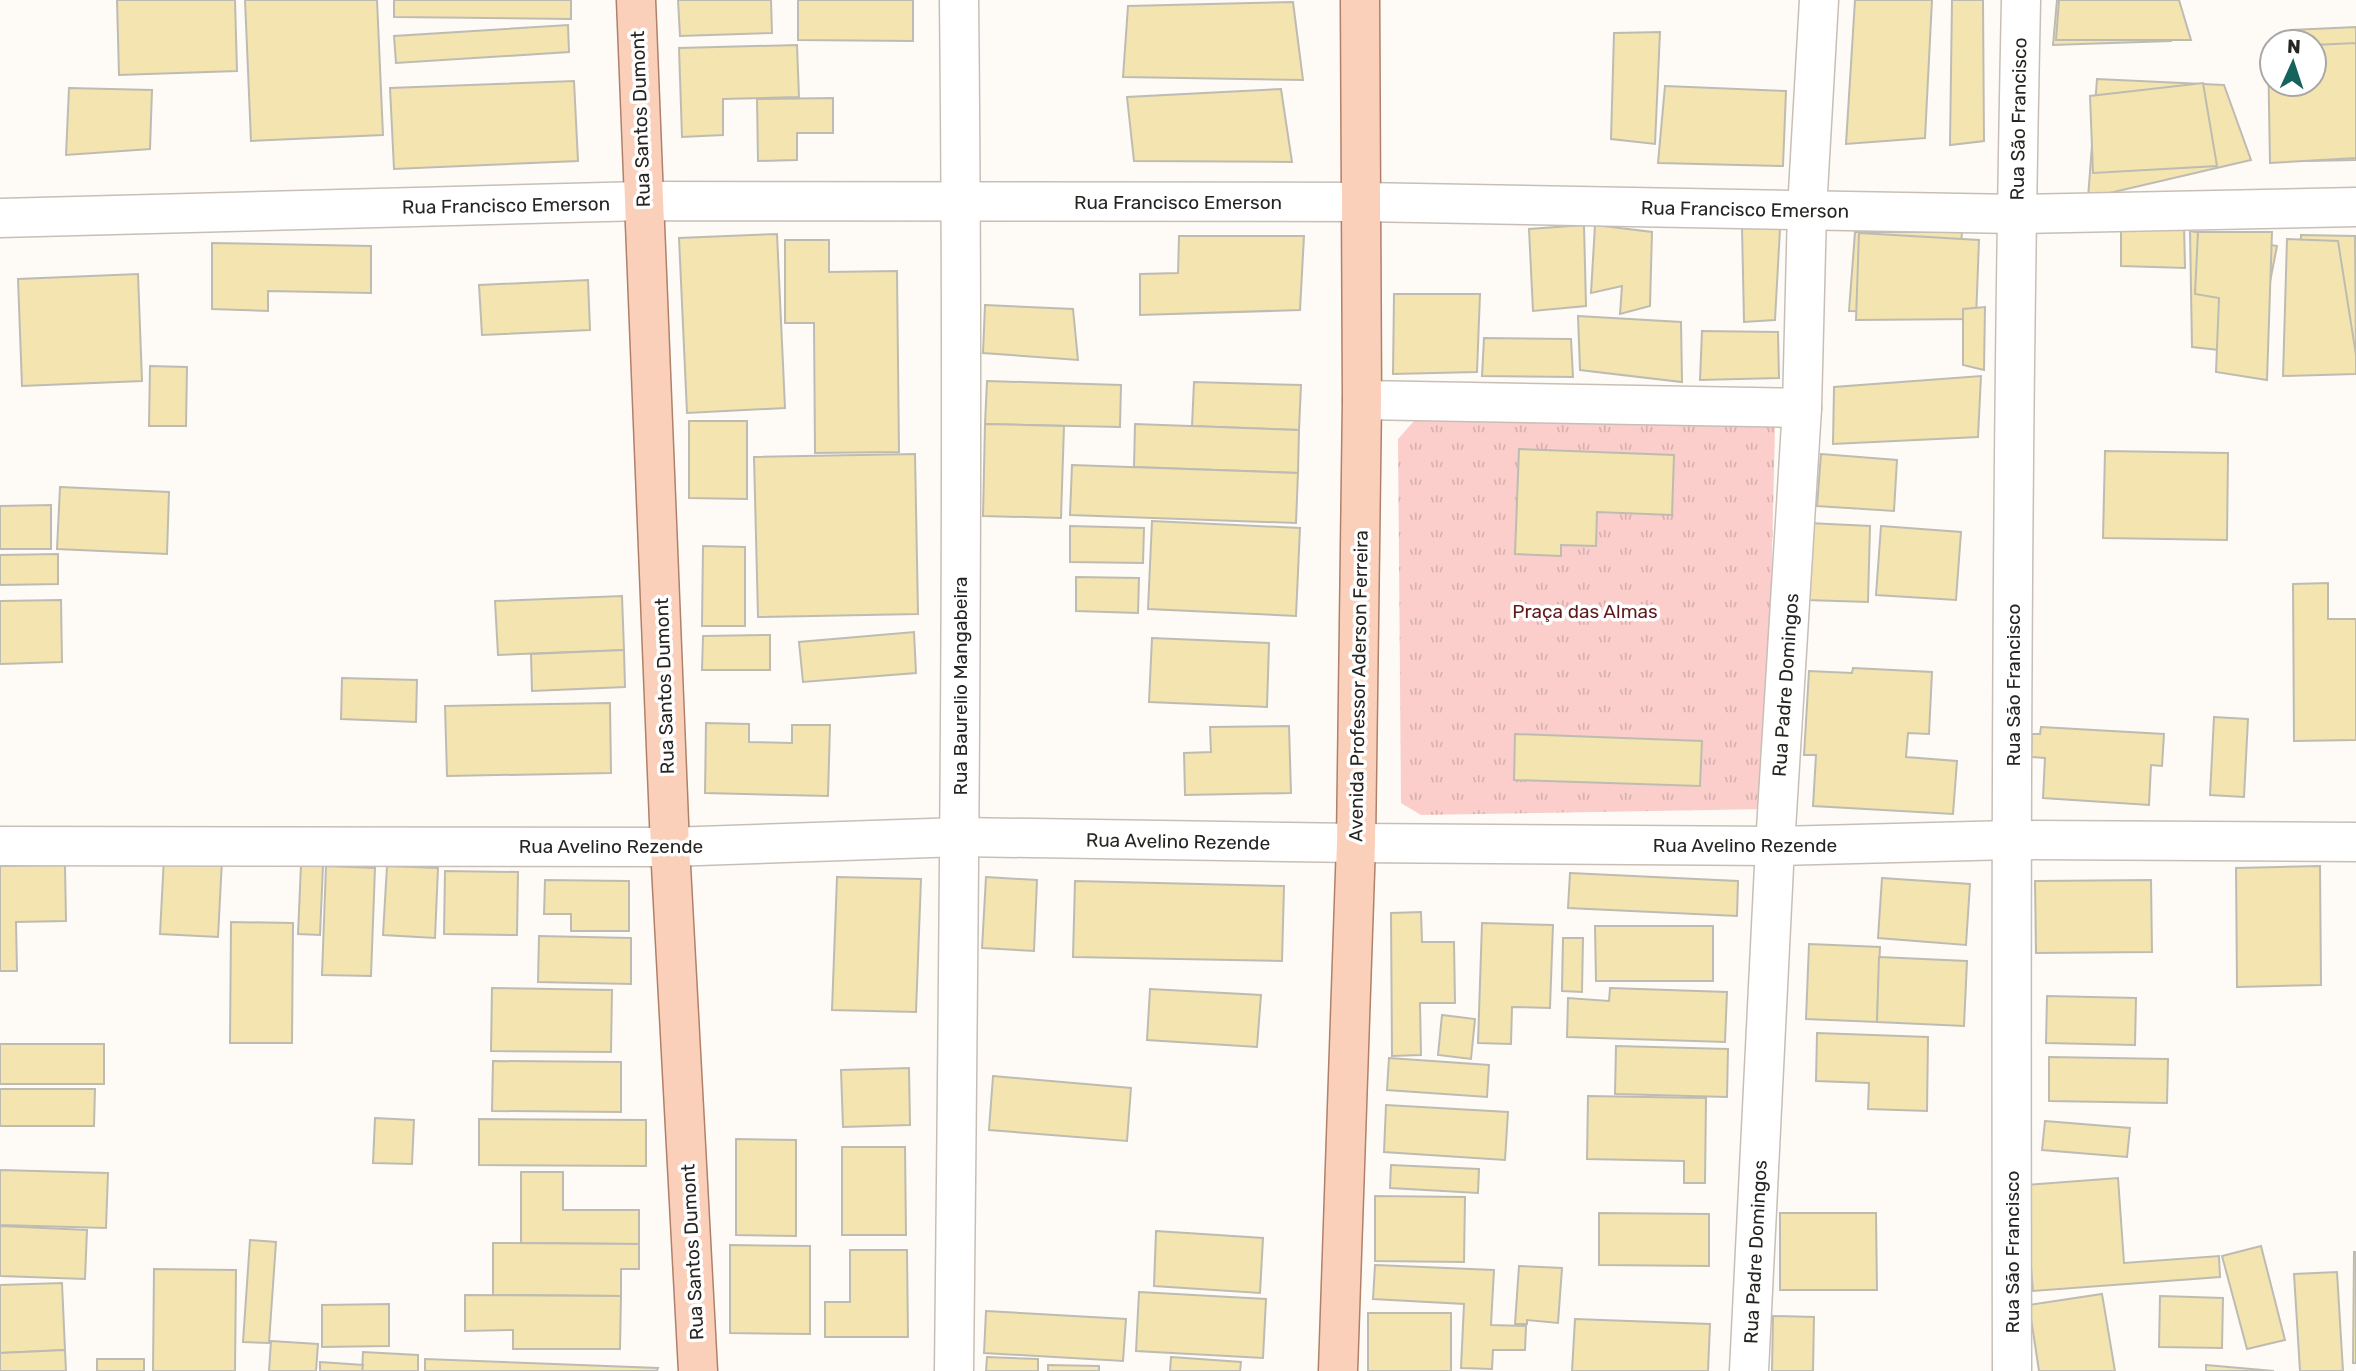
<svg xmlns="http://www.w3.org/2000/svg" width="2356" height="1371" viewBox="0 0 2356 1371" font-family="Rubik,sans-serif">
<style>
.grass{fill:url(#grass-tufts)}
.building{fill:#f4e4af;stroke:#bebcb2;stroke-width:2}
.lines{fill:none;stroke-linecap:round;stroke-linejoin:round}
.minor-casing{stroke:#c7bfb7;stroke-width:41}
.primary-casing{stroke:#b08068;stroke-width:41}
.minor{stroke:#fff;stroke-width:38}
.primary{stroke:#fbd0bb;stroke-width:38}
.labels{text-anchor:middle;stroke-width:7;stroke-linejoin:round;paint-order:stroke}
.street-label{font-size:19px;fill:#272522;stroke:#fff}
.park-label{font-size:19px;fill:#5f191b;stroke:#fff}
</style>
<defs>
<pattern id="grass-tufts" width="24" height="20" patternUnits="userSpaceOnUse" patternTransform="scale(1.75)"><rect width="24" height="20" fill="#fbcecb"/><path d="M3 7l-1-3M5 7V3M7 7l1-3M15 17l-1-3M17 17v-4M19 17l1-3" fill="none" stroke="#d7b1ae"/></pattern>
</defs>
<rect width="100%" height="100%" fill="#fefbf7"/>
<path class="grass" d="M1414 421 1775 427 1766 809 1421 815 1401 803 1398 439Z"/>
<g class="building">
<path d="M117 0H235L237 71 119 75Z"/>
<path d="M245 0H377L383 135 251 141Z"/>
<path d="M394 0H571V19L394 17Z"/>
<path d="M678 0H771L772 33 680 36Z"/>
<path d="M798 0H913V41L798 40Z"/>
<path d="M1855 0H1932L1925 138 1846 144Z"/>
<path d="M1952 0H1983L1984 141 1950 145Z"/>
<path d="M2057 0H2171V41L2053 45Z"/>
<path d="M2059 0H2179L2191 40H2056Z"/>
<path d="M1293 2 1303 80 1123 77 1128 6Z"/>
<path d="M568 25 569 52 396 63 394 36Z"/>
<path d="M2356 27V160L2307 161 2287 122 2288 84H2314V42H2290L2291 30Z"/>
<path d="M1660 32 1655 144 1611 139 1614 33Z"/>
<path d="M2356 43V158L2270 163 2268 47H2272V84H2314V45Z"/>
<path d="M797 45 799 97 723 99V135L682 137 679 48Z"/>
<path d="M2097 79 2224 85 2251 160 2088 198Z"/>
<path d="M574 81 578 161 394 169 390 88Z"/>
<path d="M2203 83 2217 166 2093 173 2090 96Z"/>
<path d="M1665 86 1786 91 1783 166 1658 163Z"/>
<path d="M69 88 152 90 150 149 66 155Z"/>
<path d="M1281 89 1292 162 1134 161 1127 97Z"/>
<path d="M833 98V133H797V160L758 161 757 99Z"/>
<path d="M2184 224 2185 268 2121 266V227Z"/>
<path d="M1584 225 1586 306 1533 311 1529 229Z"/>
<path d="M1595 225 1652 232 1650 306 1620 314 1622 286 1591 293Z"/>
<path d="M1742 227 1780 229 1775 320 1744 322Z"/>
<path d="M2190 231 2277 246 2256 354 2192 347Z"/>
<path d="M1855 232H1962L1955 313 1849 311Z"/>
<path d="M2198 232H2272L2267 380 2216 372 2219 298 2195 294Z"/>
<path d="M1859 233 1979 240 1976 319 1856 320Z"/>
<path d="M777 234 785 408 687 413 679 238Z"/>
<path d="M2301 235 2355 236 2356 355 2295 356Z"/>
<path d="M1179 236H1304L1300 310 1140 315V274L1178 273Z"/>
<path d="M2287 239 2338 241 2356 355V374L2283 376Z"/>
<path d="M785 240H829V272L897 271 899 452 815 453 814 323H785Z"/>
<path d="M212 243 371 246V293L268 291V311L212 309Z"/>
<path d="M138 274 142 381 22 386 18 279Z"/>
<path d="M588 280 590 330 482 335 479 285Z"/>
<path d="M1394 294H1480L1477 372 1393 374Z"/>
<path d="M985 305 1073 309 1078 360 983 353Z"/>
<path d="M1985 307 1984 370 1963 365V309Z"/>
<path d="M1578 316 1681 322 1682 382 1580 370Z"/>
<path d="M1702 331 1778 332 1779 378 1700 380Z"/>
<path d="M1484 338 1571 339 1573 377 1482 376Z"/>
<path d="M150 366 187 367 186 426H149Z"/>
<path d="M1981 376 1978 437 1833 444 1834 387Z"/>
<path d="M987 381 1121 385 1120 427 985 424Z"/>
<path d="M1194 382 1301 385 1299 430 1192 426Z"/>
<path d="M689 421H747V499L689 498Z"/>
<path d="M985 424 1064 426 1061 518 983 516Z"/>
<path d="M1135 424 1299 430 1298 473 1134 467Z"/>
<path d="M1519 449 1674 455 1672 515 1597 512 1596 546 1561 545V556L1515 554Z"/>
<path d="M2105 451 2228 453 2227 540 2103 538Z"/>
<path d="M915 454 918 614 758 617 754 457Z"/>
<path d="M1821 454 1897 460 1894 511 1817 506Z"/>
<path d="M1072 465 1298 473 1296 523 1070 515Z"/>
<path d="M60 487 169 492 167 554 57 549Z"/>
<path d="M51 505V549H0V506Z"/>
<path d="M1152 521 1300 528 1296 616 1148 609Z"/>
<path d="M1808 523 1870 526 1868 602 1806 600Z"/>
<path d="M1070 526 1144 528 1143 563 1070 562Z"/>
<path d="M1881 526 1961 532 1956 600 1876 595Z"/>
<path d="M703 546 745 547V626H702Z"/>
<path d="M58 554V584L0 585V555Z"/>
<path d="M1076 577 1139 578 1138 613 1076 611Z"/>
<path d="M2328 583V619H2356V740L2294 741 2293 584Z"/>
<path d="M622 596 624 650 498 655 495 601Z"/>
<path d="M61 600 62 662 0 664V601Z"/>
<path d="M914 632 916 673 803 682 799 642Z"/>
<path d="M770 635V670H702L703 636Z"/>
<path d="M1152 638 1269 643 1267 707 1149 702Z"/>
<path d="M624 650 625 687 532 691 531 654Z"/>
<path d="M1853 668 1932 672 1929 734 1908 733 1906 757 1957 761 1953 814 1813 806 1816 755H1804L1809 671 1852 673Z"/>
<path d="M342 678 417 680 416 722 341 719Z"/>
<path d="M610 703 611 773 447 776 445 706Z"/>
<path d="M2214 717 2248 719 2244 797 2210 795Z"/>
<path d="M706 723 749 724V742L792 743V725H830L828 796 705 793Z"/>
<path d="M1289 726 1291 793 1185 795 1184 753 1211 752 1210 727Z"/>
<path d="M2041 727 2164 734 2162 766 2151 765 2149 805 2043 798 2045 758 2031 757 2032 734H2040Z"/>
<path d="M1515 734 1702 741 1700 786 1514 780Z"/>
<path d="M164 857 222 860 218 937 160 934Z"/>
<path d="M65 865 66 921 16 922 17 971H0V866Z"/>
<path d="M301 865 323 866 320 935 298 934Z"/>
<path d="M326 866 375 868 371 976 322 975Z"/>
<path d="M387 866 438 868 435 938 383 935Z"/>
<path d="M2320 866 2321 985 2237 987 2236 868Z"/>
<path d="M445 871 518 872 517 935 444 934Z"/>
<path d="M1570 873 1738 881 1737 916 1568 908Z"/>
<path d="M837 877 921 879 916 1012 832 1010Z"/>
<path d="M986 877 1037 880 1034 951 982 948Z"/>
<path d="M1882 878 1970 884 1966 945 1878 938Z"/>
<path d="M545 880 629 881V931H571V914H544Z"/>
<path d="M2151 880 2152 952 2036 953 2035 881Z"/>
<path d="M1075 881 1284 886 1282 961 1073 957Z"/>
<path d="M1421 912 1422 942H1454L1455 1003H1420L1421 1055 1392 1056 1391 913Z"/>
<path d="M231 922 293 923 292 1043H230Z"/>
<path d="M1482 923 1553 925 1550 1008 1512 1007 1511 1044 1478 1043Z"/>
<path d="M1595 926H1713V981H1596Z"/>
<path d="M539 936 631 938V984L538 982Z"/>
<path d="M1563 938H1583L1582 992 1562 991Z"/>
<path d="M1809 944 1880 947 1877 1022 1806 1019Z"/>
<path d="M1879 957 1967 961 1964 1026 1877 1022Z"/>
<path d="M492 988 612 990 611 1052 491 1051Z"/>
<path d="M1610 988 1727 992 1725 1042 1567 1037 1568 998 1609 1001Z"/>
<path d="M1150 989 1261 995 1257 1047 1147 1040Z"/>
<path d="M2047 996 2136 998 2135 1045 2046 1043Z"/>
<path d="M1442 1015 1475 1019 1471 1059 1438 1055Z"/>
<path d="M1817 1033 1928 1037 1927 1111 1868 1109 1869 1083 1816 1081Z"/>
<rect x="0" y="1044" width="104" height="40"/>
<path d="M1616 1046 1728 1049 1727 1097 1615 1094Z"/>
<path d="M2049 1057 2168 1059 2167 1103 2049 1101Z"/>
<path d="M1389 1058 1489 1065 1487 1097 1387 1090Z"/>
<path d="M493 1061 621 1062V1112L492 1111Z"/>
<path d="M909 1068 910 1125 843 1127 841 1070Z"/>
<path d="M993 1076 1131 1088 1127 1141 989 1130Z"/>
<path d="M0 1089H95L94 1126H0Z"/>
<path d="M1588 1096 1706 1098 1705 1183H1684V1161L1587 1159Z"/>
<path d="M1386 1105 1508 1112 1505 1160 1384 1152Z"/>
<path d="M375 1118 414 1120 412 1164 373 1163Z"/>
<path d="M479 1119 646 1120V1166L479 1165Z"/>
<path d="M2045 1121 2130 1128 2127 1157 2042 1150Z"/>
<path d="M736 1139 796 1140V1236L736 1235Z"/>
<path d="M842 1147H905L906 1235H842Z"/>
<path d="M1391 1165 1479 1169 1478 1193 1390 1188Z"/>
<path d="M0 1170 108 1173 106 1228 0 1225Z"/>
<path d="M521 1172H563V1210H639V1244L521 1243Z"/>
<path d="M2118 1178 2124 1263 2219 1256 2220 1277 2033 1291 2024 1185Z"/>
<path d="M1375 1196 1465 1197 1464 1262 1375 1261Z"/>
<path d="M1599 1213 1709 1214V1266L1599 1265Z"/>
<path d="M1780 1213H1876L1877 1290H1780Z"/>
<path d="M0 1226 87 1230 85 1279 0 1276Z"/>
<path d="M1156 1231 1263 1238 1260 1293 1154 1286Z"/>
<path d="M250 1240 276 1242 269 1343 243 1342Z"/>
<path d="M493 1243 639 1244V1269H621V1296L493 1295Z"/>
<path d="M730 1245 810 1246V1334L730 1333Z"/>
<path d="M2261 1246 2285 1340 2247 1349 2222 1256Z"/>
<path d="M850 1250H907L908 1337H825V1302H850Z"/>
<path d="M2354 1252H2356V1363H2353Z"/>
<path d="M1375 1265 1494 1270 1491 1325 1526 1326 1525 1350H1493L1492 1369 1461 1368 1464 1304 1373 1299Z"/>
<path d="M1519 1266 1562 1268 1558 1323 1527 1320V1324H1515Z"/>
<path d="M154 1269 236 1270 235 1371H153Z"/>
<path d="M2337 1272 2343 1371H2300L2294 1274Z"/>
<path d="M62 1283 65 1350 0 1353V1285Z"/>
<path d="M1139 1292 1266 1299 1263 1358 1136 1351Z"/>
<path d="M2102 1294 2115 1371H2039L2029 1305Z"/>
<path d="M465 1295 621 1296 620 1349H513V1330L465 1331Z"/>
<path d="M2160 1296 2223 1298 2222 1348 2159 1347Z"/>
<path d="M389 1304V1346L322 1347V1305Z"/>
<path d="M986 1311 1126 1319 1123 1361 984 1353Z"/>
<rect x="1368" y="1313" width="83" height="58"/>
<path d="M1773 1316 1814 1317 1813 1371H1772Z"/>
<path d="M1575 1319 1710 1324 1708 1371H1572Z"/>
<path d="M271 1341 318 1344 316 1371H269Z"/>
<path d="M65 1350 66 1371H0V1353Z"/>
<path d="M363 1352 418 1355V1371H362Z"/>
<path d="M987 1357 1038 1359V1371H986Z"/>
<path d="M1171 1357 1241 1362 1240 1371H1170Z"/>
<rect x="97" y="1359" width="47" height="12"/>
<path d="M425 1359 658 1368 657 1371H425Z"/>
<path d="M320 1362 363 1365 362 1371H320Z"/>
<path d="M1048 1365 1099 1366V1371H1048Z"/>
<path d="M2206 1365 2274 1371H2206Z"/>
</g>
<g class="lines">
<g class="minor-casing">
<g id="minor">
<path d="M0 218 643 201 1362 202 2016 214 2356 207"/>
<path d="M1362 400 1802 408"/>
<path d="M0 846 670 847 960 837 1356 843 1775 846 2011 840 2356 842"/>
<path d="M954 1371C959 914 964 457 959 0"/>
<path d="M1749 1371 1775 846 1802 408 1807 210 1819 0"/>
<path d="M2012 1371C2011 914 2011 457 2021 0"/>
</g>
</g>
<g class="primary-casing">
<g id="primary">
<path d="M636 0 670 847 698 1371"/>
<path d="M1338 1371 1356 843 1362 400 1360 0"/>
</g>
</g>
<use href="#minor" class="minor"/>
<use href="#primary" class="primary"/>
</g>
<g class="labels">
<g class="street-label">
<text transform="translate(640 119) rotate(-92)" y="7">Rua Santos Dumont</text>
<text transform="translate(2018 119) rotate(-89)" y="7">Rua São Francisco</text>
<text x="1178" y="209">Rua Francisco Emerson</text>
<text transform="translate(506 205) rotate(-1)" y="7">Rua Francisco Emerson</text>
<text transform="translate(1745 209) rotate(1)" y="7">Rua Francisco Emerson</text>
<text transform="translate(1785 685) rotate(-86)" y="7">Rua Padre Domingos</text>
<text transform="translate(2013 685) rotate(-90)" y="7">Rua São Francisco</text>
<text transform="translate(664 686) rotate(-92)" y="7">Rua Santos Dumont</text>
<text transform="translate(960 686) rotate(-90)" y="7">Rua Baurelio Mangabeira</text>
<text transform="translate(1358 686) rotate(-89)" y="7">Avenida Professor Aderson Ferreira</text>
<text transform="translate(1178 841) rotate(1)" y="7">Rua Avelino Rezende</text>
<text x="1745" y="852">Rua Avelino Rezende</text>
<text x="611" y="853">Rua Avelino Rezende</text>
<text transform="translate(692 1252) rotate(-93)" y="7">Rua Santos Dumont</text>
<text transform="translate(1755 1252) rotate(-87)" y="7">Rua Padre Domingos</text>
<text transform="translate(2012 1252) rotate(-90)" y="7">Rua São Francisco</text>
</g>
<g class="park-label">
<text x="1585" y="618">Praça das Almas</text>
</g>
</g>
<g transform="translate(2293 63) rotate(3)"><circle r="33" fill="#ffffff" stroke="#a9a8a7" stroke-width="2"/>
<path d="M0-5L12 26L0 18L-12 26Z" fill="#16635d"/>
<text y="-10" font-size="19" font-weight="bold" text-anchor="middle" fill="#272522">N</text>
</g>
</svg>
